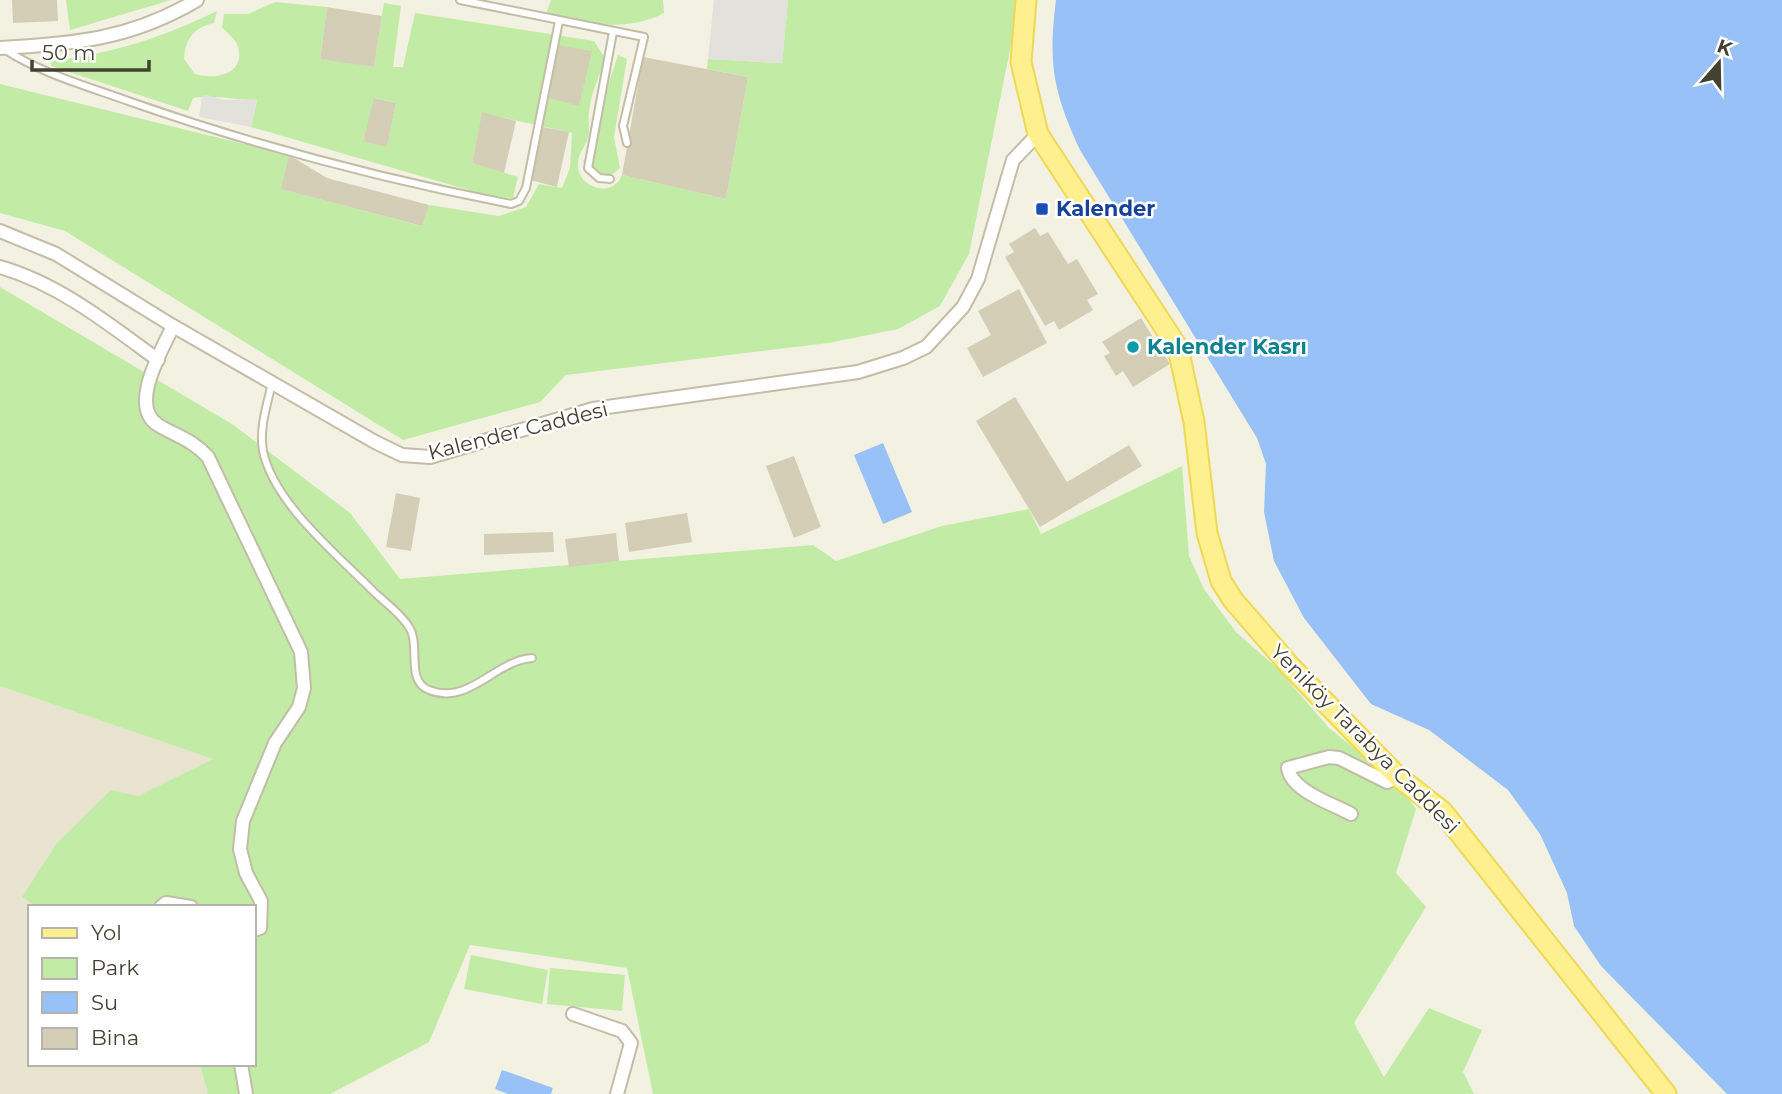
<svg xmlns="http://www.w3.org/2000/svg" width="1782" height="1094" viewBox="0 0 1782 1094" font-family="Montserrat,sans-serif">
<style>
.residential{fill:#e8e4d0}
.green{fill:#c2eca6;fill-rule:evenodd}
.parking{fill:#e3e1dc}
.water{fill:#97c1f7}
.building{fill:#d5ceb7}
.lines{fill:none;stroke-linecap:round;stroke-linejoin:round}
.service-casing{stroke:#c2bda7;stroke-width:10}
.minor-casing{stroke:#c2bda7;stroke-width:16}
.primary-casing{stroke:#efd854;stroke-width:23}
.service{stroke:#fff;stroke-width:6}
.minor{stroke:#fff;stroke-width:12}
.primary{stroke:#fff08f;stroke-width:19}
.transit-dot{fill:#1a4fb4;stroke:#fff;stroke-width:2.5}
.culture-dot{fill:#0f9aa8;stroke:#fff;stroke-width:2.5}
.labels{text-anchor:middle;stroke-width:5;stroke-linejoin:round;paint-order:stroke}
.transit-label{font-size:21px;font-weight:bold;fill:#164399;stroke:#fff;text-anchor:start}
.culture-label{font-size:21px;font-weight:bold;fill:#0d838f;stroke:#fff;text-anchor:start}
.street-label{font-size:21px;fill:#454132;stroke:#fff}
</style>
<rect width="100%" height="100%" fill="#f3f1e2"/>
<path class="residential" d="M0 686 214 759 138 797 22 897 37 907H30V1064H200L208 1094H0Z"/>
<g class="green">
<path d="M66 0H171L70 30Z"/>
<path d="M551 0H663L664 13C629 32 583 24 545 17Z"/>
<path d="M788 0H1020L969 254 940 306 898 329 828 343 566 375 540 402 403 440 65 231 0 213V84L289 155 282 189 421 226 429 205 499 216 526 207 539 184 562 188 570 168 572 133 569 132 482 113 472 163 518 177 513 198 493 197 251 127 257 100C235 100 213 94 193 98L188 111 51 66 52 61C114 53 161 38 217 11L214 23C193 28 186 38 184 59L195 74C217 81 248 72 237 44 234 38 226 32 222 27L224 14H248L275 2 327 7 320 58 374 67 384 3 401 6 393 67H403L415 13 594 41 605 58C600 75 591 93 589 111 588 120 590 130 588 138 585 147 578 154 578 164 577 188 613 199 622 175L726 199 748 77 707 69 708 59 782 63ZM375 98 396 103 387 146 363 140Z"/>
<path d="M618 55 627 59 614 137 620 168 606 180 591 176 583 161 594 150 599 136 596 122Z"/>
<path d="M0 287 232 424 350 513 400 579 813 545 836 561 942 526 1029 509 1041 534 1182 466 1189 556 1204 589 1236 632 1278 669 1329 728 1399 784 1416 809 1396 873 1426 907 1354 1023 1384 1077 1429 1008 1482 1030 1463 1072 1474 1094H653L627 968 470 945 429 1042 330 1094H208L200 1064H254V907H37L22 897 57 843 111 790 138 796 213 759 0 686Z"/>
<path d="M471 955 548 970 542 1004 464 989Z"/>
<path d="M550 968 625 975 622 1011 547 1004Z"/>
</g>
<g class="parking">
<path d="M714 0H788L782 63 708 59Z"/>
<path d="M207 95 224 100 257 99 251 127 199 117 202 96Z"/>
</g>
<g class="water">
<path d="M1056 0H1782V1094H1727L1601 966 1574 926 1567 893 1540 834 1508 790 1429 730 1371 704 1304 618 1274 561 1264 512 1266 464 1257 438 1080 150C1053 91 1048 64 1056 0Z"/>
<path d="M883 443 912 512 883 524 854 455Z"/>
<path d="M502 1070 553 1088 551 1094H508L495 1089Z"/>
</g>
<g class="building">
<path d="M12 0H57L58 21 13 23Z"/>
<path d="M327 7 382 16 374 67 320 59Z"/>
<path d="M557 45 592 51 579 106 549 98Z"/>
<path d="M643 57 748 77 726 199 622 175Z"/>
<path d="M374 98 396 103 387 147 363 141Z"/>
<path d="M482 112 516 121 504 173 472 163Z"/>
<path d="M543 127 569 132 557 187 530 180Z"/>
<path d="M289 155 327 178 429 205 422 226 281 189Z"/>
<path d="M1035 228 1040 236 1048 232 1068 264 1077 259 1098 294 1087 300 1093 310 1059 330 1054 321 1045 326 1005 257 1014 252 1009 244Z"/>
<path d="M1019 289 1047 343 983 377 967 348 991 335 978 311Z"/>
<path d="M1141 318 1170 364 1133 387 1123 371 1116 376 1104 356 1110 353 1102 342Z"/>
<path d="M1015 397 1067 482 1129 445 1142 466 1040 527 976 421Z"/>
<path d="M794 456 821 527 794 538 766 466Z"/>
<path d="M396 493 420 498 411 551 386 547Z"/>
<path d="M687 513 692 542 629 552 625 523Z"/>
<path d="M553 532 554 552 484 555V534Z"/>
<path d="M616 533 619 561 569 567 565 539Z"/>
</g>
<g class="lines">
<g class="service-casing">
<g id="service">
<path d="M460 0 644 37 623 126 627 143"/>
<path d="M4 49C42 74 87 86 131 102 254 145 382 179 511 204L519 201 526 188 559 21"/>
<path d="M610 179 599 178 588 168 613 32"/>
<path d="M272 383C267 405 259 428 263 451 274 504 339 556 375 593 386 603 401 614 409 627 421 645 405 681 429 690 469 706 494 661 532 658"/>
</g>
</g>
<g class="minor-casing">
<g id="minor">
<path d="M0 48C75 44 131 39 197 0"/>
<path d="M0 231 56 254 173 326 375 442 402 455 430 457 593 409 858 372 903 358 926 347 963 307 978 279 1013 160 1038 134"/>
<path d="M0 267C59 284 109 324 158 360"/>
<path d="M173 326C162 350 128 406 158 425 176 436 193 440 208 457L301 652 304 688 299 707 275 743 243 821 240 849 246 873 261 901 260 928 254 930"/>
<path d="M1351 814C1333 804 1291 791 1288 768L1329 757 1339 758 1387 782 1397 776"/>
<path d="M161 907 166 903 191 907"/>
<path d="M573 1014 622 1031 631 1043 617 1094"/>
<path d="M241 1064 246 1094"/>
</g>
</g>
<g class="primary-casing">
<path id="primary" d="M1026 0 1021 62 1038 134 1178 348 1194 422 1207 533 1221 581 1233 600 1290 666 1397 776 1442 811 1666 1094"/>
</g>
<use href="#service" class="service"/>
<use href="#minor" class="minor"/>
<use href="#primary" class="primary"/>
</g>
<rect class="transit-dot" x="1035" y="202" width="14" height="14" rx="3.5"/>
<circle class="culture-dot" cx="1133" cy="347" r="7"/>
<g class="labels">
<g class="transit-label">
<text x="1056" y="216">Kalender</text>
</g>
<g class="culture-label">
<text x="1147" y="354">Kalender Kasrı</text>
</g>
<g class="street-label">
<text transform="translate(518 431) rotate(-14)" y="7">Kalender Caddesi</text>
<text transform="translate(1365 739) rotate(45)" y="7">Yeniköy Tarabya Caddesi</text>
</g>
</g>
<rect x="28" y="905" width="228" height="161" fill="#ffffff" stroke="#b5b3ad" stroke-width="2"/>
<rect x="42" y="928" width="35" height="10" fill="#fff08f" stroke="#b5b3ad" stroke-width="2"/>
<text x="91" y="940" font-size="21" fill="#454132">Yol</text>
<rect x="42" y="958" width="35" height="21" fill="#c2eca6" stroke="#b5b3ad" stroke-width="2"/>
<text x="91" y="975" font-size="21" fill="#454132">Park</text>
<rect x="42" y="992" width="35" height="21" fill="#97c1f7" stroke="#b5b3ad" stroke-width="2"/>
<text x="91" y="1010" font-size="21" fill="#454132">Su</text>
<rect x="42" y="1028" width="35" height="21" fill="#d5ceb7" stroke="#b5b3ad" stroke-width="2"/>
<text x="91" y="1045" font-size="21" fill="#454132">Bina</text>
<g transform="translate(1719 63) rotate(20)" stroke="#ffffff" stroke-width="5" paint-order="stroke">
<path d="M0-5L12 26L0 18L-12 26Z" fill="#454132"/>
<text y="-10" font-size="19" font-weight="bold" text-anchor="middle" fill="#454132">K</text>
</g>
<path d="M32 60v10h117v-10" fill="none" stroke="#454132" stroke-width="3.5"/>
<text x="42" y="60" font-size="21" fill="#454132" stroke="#ffffff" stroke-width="5" paint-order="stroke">50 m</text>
</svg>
